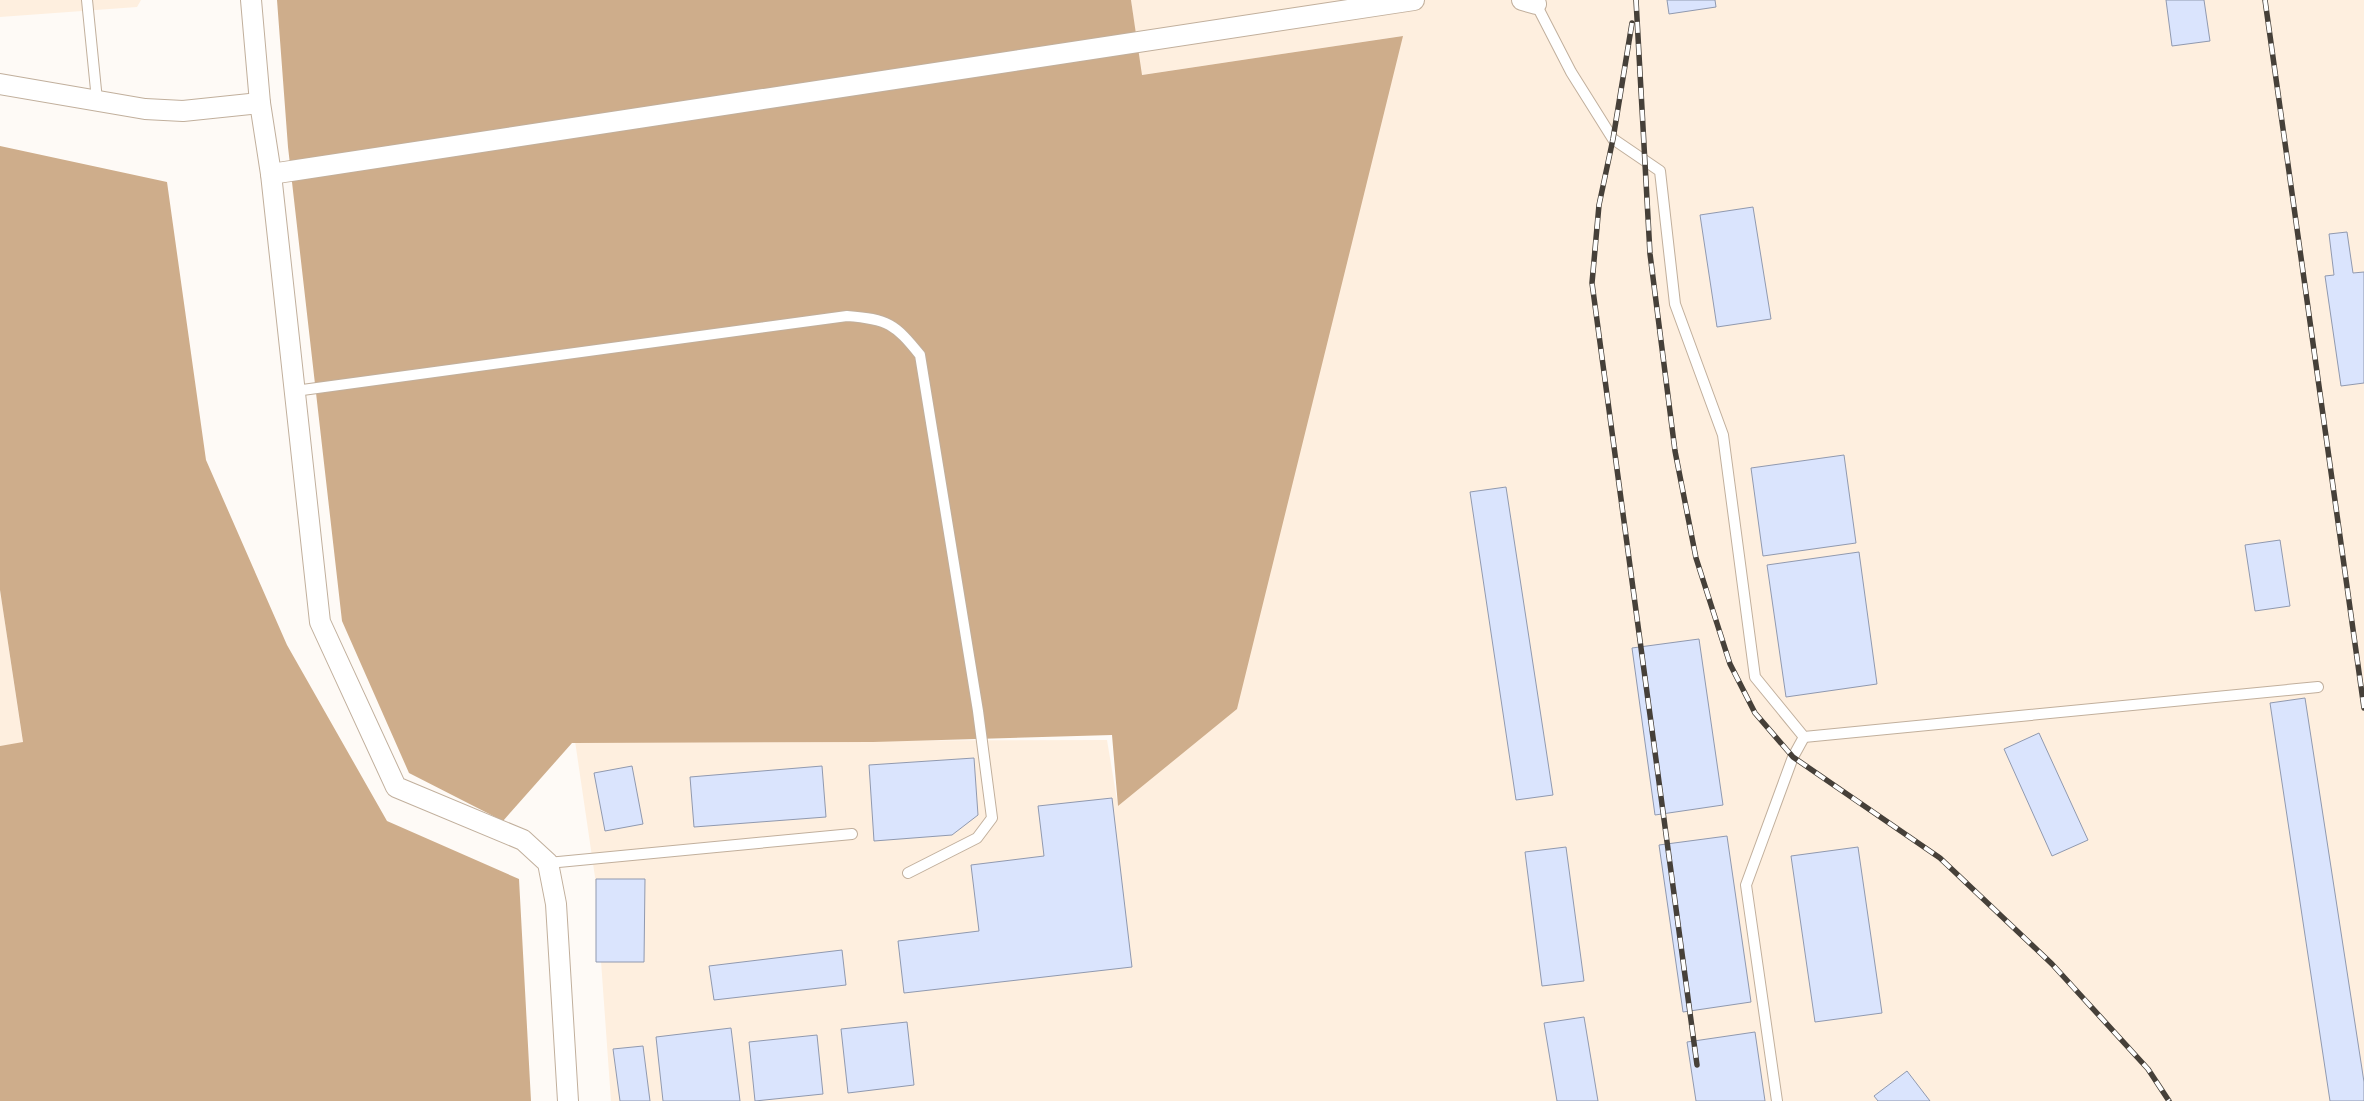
<svg xmlns="http://www.w3.org/2000/svg" width="2364" height="1101" viewBox="0 0 2364 1101" font-family="Helvetica,sans-serif">
<style>
.built{fill:#feefdf}
.forest{fill:#cead8b}
.building{fill:#dae4fd;stroke:#9099af}
.lines{fill:none;stroke-linecap:round;stroke-linejoin:round}
.service-casing{stroke:#c1af9c;stroke-width:12}
.minor-casing{stroke:#c1af9c;stroke-width:22}
.service{stroke:#fff;stroke-width:10}
.minor{stroke:#fff;stroke-width:20}
.rail-casing{stroke:#464039;stroke-width:5.5}
.rail{stroke:#fff;stroke-width:4;stroke-dasharray:11;stroke-linecap:butt}
</style>
<rect width="100%" height="100%" fill="#fefaf6"/>
<g class="built">
<path d="M0 0H141L137 7 0 17Z"/>
<path d="M1131 0H2364V1101H611L595 877 575 741 1107 740 1118 806 1402 36 1141 75Z"/>
<path d="M0 590 23 743 0 746Z"/>
</g>
<g class="forest">
<path d="M277 0H1131L1142 75 1403 36 1237 709 1118 806 1112 735 873 742 572 743 503 821 409 773 342 621 288 147Z"/>
<path d="M0 146 167 182 206 460 287 645 387 821 519 879 531 1101H0V746L23 742 0 590Z"/>
</g>
<g class="building">
<path d="M1667 0H1715L1716 7 1669 14Z"/>
<path d="M2166 0H2204L2210 41 2172 46Z"/>
<path d="M1753 207 1771 319 1717 327 1700 215Z"/>
<path d="M2347 232 2353 273 2364 272V383L2341 386 2325 276 2334 275 2329 234Z"/>
<path d="M1844 455 1856 543 1763 556 1751 468Z"/>
<path d="M1506 487 1553 795 1516 800 1470 492Z"/>
<path d="M2280 540 2290 606 2255 611 2245 545Z"/>
<path d="M1859 552 1877 684 1786 697 1767 565Z"/>
<path d="M1699 639 1723 805 1655 815 1632 648Z"/>
<path d="M2305 698 2364 1082V1101H2330L2270 703Z"/>
<path d="M2039 733 2088 840 2052 856 2004 749Z"/>
<path d="M974 758 978 815 952 835 874 841 869 765Z"/>
<path d="M632 766 643 824 605 831 594 773Z"/>
<path d="M822 766 826 817 694 827 690 777Z"/>
<path d="M1112 798 1132 967 904 993 898 941 979 931 971 865 1044 856 1038 806Z"/>
<path d="M1727 836 1751 1002 1683 1012 1659 845Z"/>
<path d="M1566 847 1584 981 1542 986 1525 852Z"/>
<path d="M1858 847 1882 1013 1815 1022 1791 856Z"/>
<path d="M596 879H645L644 962H596Z"/>
<path d="M842 950 846 985 714 1000 709 966Z"/>
<path d="M1584 1017 1598 1101H1557L1544 1023Z"/>
<path d="M907 1022 914 1085 848 1093 841 1029Z"/>
<path d="M731 1028 740 1101H663L656 1037Z"/>
<path d="M1755 1032 1765 1101H1696L1687 1042Z"/>
<path d="M817 1035 823 1094 755 1101 749 1042Z"/>
<path d="M643 1046 650 1101H620L613 1049Z"/>
<path d="M1907 1071 1930 1101H1878L1874 1096Z"/>
</g>
<g class="lines">
<g class="service-casing">
<g id="service">
<path d="M87 0 97 100"/>
<path d="M1536 4 1571 72 1613 139 1660 171 1675 304 1723 435 1755 677 1804 737 2318 687"/>
<path d="M295 391 847 316C888 319 895 324 920 355L978 711 992 818 977 838 908 873"/>
<path d="M548 863 852 834"/>
<path d="M1777 1101 1746 885 1793 757 1804 737"/>
</g>
</g>
<g class="minor-casing">
<g id="minor">
<path d="M251 0 260 103 271 174 320 622 396 787 523 840 548 863 556 904 568 1101"/>
<path d="M1522 0 1536 4"/>
<path d="M0 84 145 109 183 111 260 103"/>
<path d="M271 174 1414 0"/>
</g>
</g>
<use href="#service" class="service"/>
<use href="#minor" class="minor"/>
<g class="rail-casing">
<g id="rail">
<path d="M1636 0 1650 254 1675 451 1696 558 1730 664 1755 713 1793 757 1940 858 2052 964 2148 1069 2169 1101"/>
<path d="M2265 0 2364 708"/>
<path d="M1632 23 1613 139 1599 205 1592 283 1697 1065"/>
</g>
</g>
<use href="#rail" class="rail"/>
</g>
</svg>
